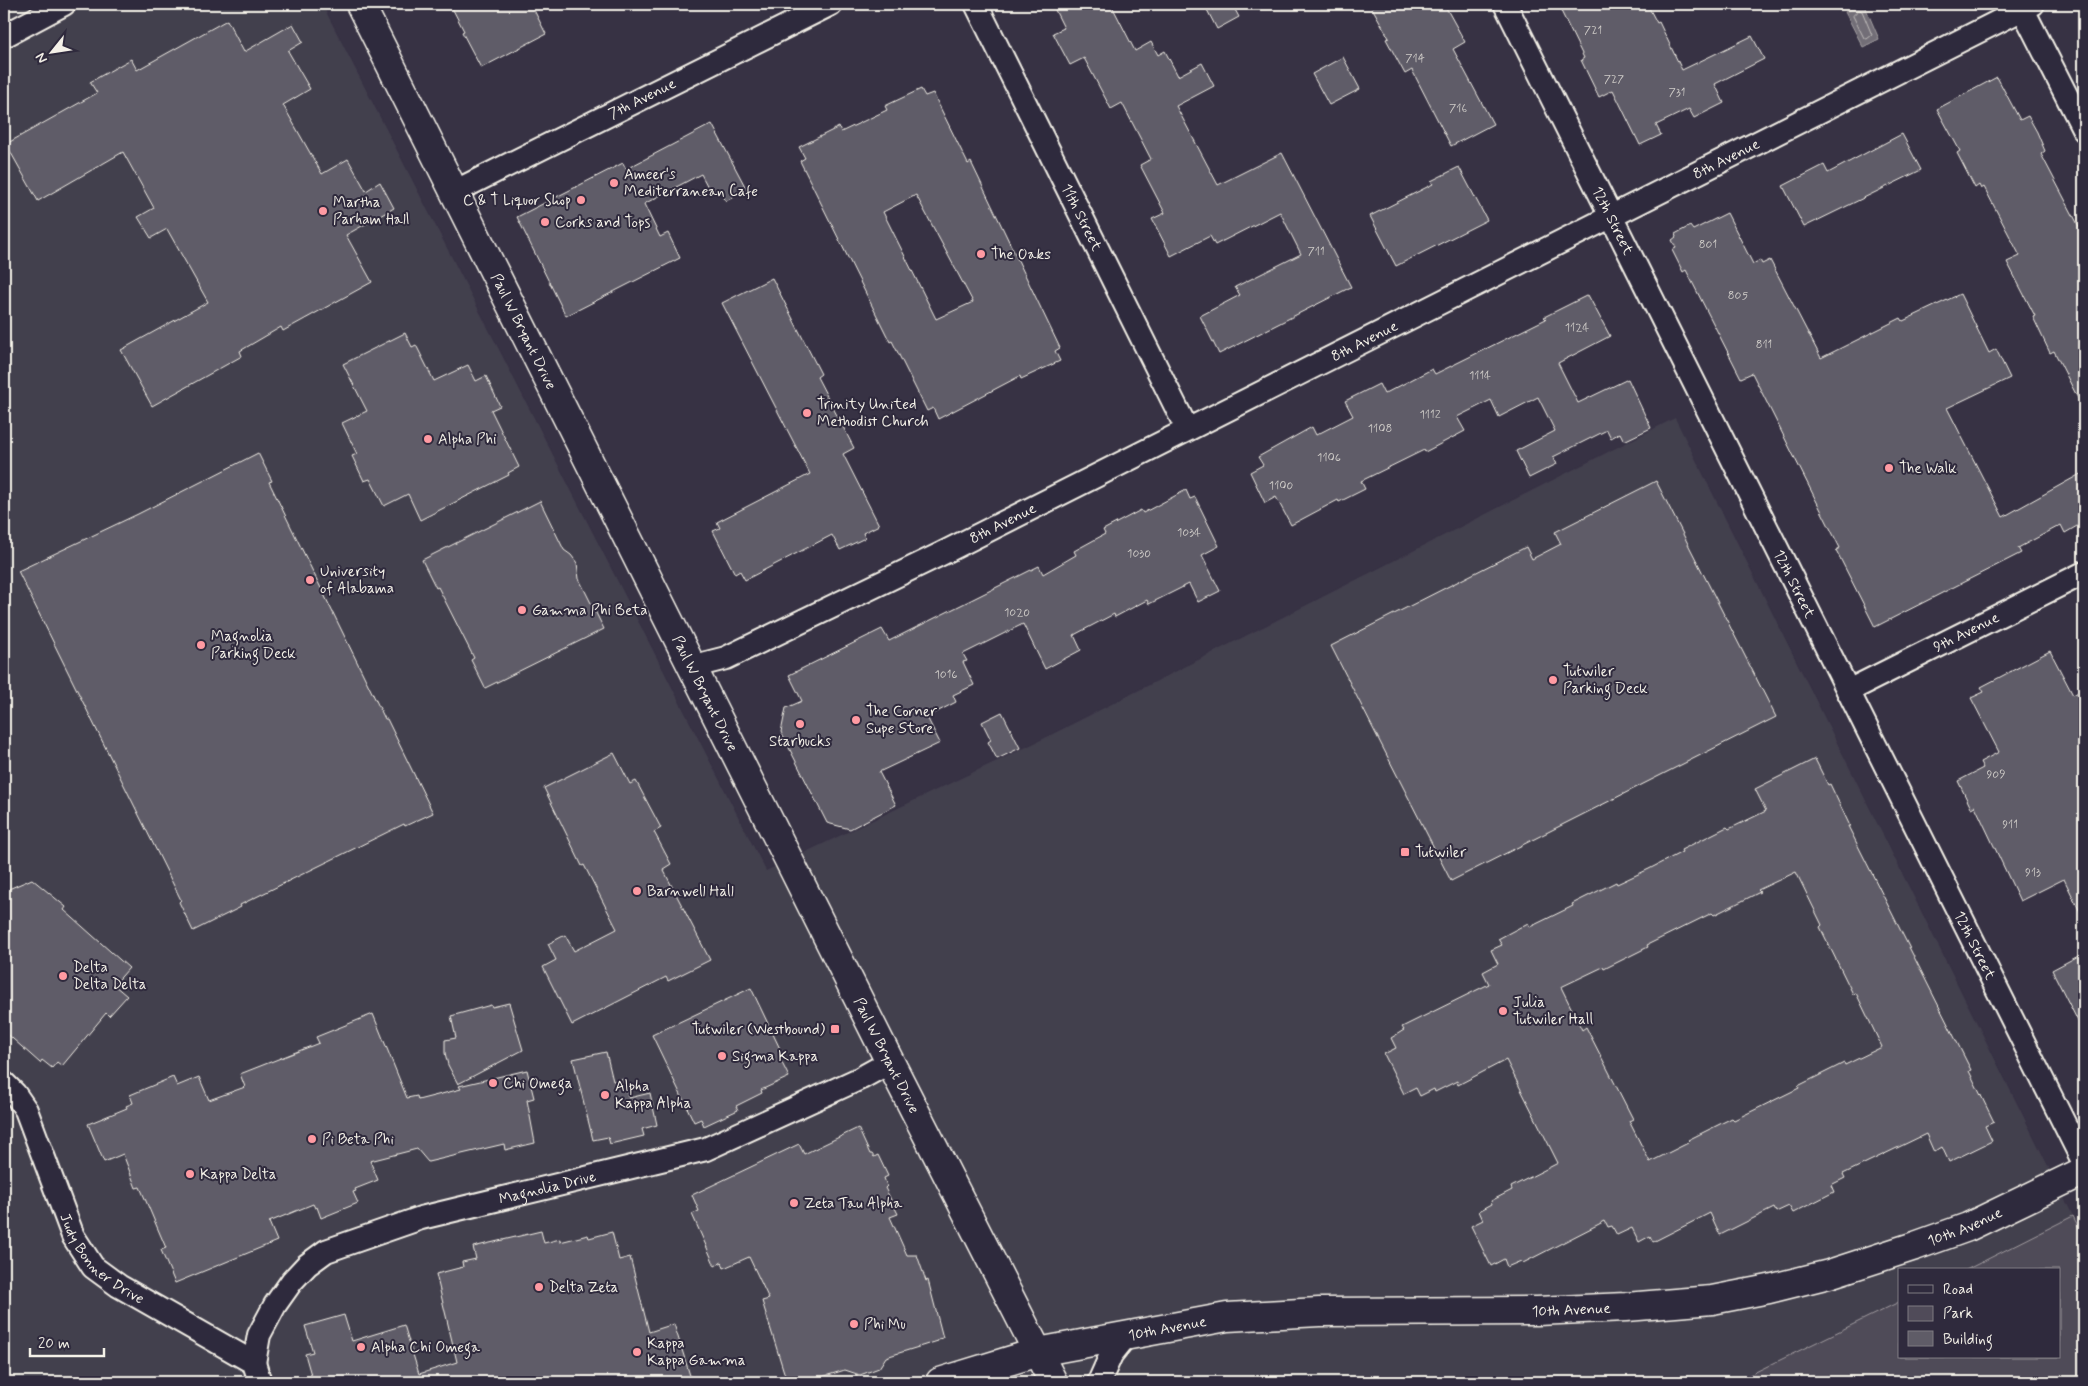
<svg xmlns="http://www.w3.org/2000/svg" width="2088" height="1386" viewBox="0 0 2088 1386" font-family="Mynerve,sans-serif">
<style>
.built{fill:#433f4e}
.green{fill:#504b59;stroke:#a29ea0}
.water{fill:#726e77;stroke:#a6a2a4}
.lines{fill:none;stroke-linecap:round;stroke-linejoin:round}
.shore{stroke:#c0bdbb;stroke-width:1}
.building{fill:#5f5c67;stroke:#f4f1e8;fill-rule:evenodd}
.street-casing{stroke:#f4f1e8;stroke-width:26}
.secondary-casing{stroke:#f4f1e8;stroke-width:31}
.street{stroke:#2f2a3d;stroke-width:22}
.secondary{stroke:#2f2a3d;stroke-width:28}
.poi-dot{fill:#ff9aa2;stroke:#2f2a3d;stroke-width:2}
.labels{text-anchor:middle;stroke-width:4;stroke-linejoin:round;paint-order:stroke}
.number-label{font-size:12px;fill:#cfccc8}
.street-label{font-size:15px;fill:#f4f1e8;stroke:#2f2a3d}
.poi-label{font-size:15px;fill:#f4f1e8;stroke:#2f2a3d;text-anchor:start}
</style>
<rect width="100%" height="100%" fill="#373244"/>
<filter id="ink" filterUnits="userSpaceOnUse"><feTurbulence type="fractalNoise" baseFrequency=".02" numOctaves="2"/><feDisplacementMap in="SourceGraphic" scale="10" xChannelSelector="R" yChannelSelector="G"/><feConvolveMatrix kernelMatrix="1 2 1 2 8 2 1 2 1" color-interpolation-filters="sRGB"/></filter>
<g filter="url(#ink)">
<path class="built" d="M4 4H322L766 871 1039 741 1675 418 2073 1216 1966 1270H1899V1302L1735 1382H4Z"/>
<path class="green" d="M2073 1216 2084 1238V1382H1735L1899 1302V1357H2059V1270H1966Z"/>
<path class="water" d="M1861 4H1864L1879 39 1863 47 1845 12Z"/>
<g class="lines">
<path class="shore" d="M1859 10 1862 11 1872 35 1867 39 1864 38 1853 16Z"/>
</g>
<g class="building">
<path d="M450 4H531L546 34 481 68 462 32 464 31Z"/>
<path d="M1052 4H1111L1135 51 1151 42 1158 55 1165 51 1178 76 1202 63 1214 86 1176 106 1218 185 1282 153 1351 287 1219 354 1200 316 1240 295 1235 287 1301 254 1280 212 1215 245 1210 236 1171 256 1152 219 1165 213 1140 165 1151 159 1122 103 1111 109 1084 58 1070 65 1053 33 1064 28Z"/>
<path d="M1204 4H1232L1239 17 1217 29Z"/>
<path d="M1370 4H1444L1465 42 1453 49 1493 124 1451 146 1412 70 1405 74 1386 39 1389 38Z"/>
<path d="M1575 4H1647L1657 23 1659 22 1682 70 1752 36 1764 59 1715 84 1724 103 1694 118 1689 109 1656 125 1661 135 1640 145 1613 90 1599 97 1581 60 1584 58 1561 11Z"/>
<path d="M227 20 244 52 293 24 303 42 288 51 310 89 283 105 322 174 348 159 366 191 380 182 394 208 346 235 372 282 283 331 281 327 240 351 242 356 152 406 121 350 208 302 167 229 151 238 138 217 154 208 123 152 38 201 6 144 97 93 90 82 131 59 137 70Z"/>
<path d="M1343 57 1360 89 1329 105 1312 74Z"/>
<path d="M1997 77 2020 120 2028 116 2037 132 2045 151 2041 154 2084 236V410L2054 351 2050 353 2033 317 2035 316 2007 262 2020 256 1984 187 1981 189 1979 185 1975 188 1957 153 1960 151 1937 109Z"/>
<path d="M921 89 925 96 933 93 968 164 971 162 1060 348 1055 351 1060 361 1021 379 1020 376 938 419 933 408 927 411 892 341 890 342 800 161 805 158 799 147 839 127 841 132 887 110 885 106ZM916 195 973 302 936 319 883 212Z"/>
<path d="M712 124 747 190 726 201 719 189 711 193 701 174 644 204 660 237 668 233 680 258 566 316 517 217 623 163 626 169Z"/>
<path d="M1902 134 1921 170 1804 227 1783 186 1824 165 1828 173Z"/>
<path d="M1459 167 1487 220 1396 266 1370 216 1433 184 1431 181Z"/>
<path d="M1727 213 1753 264 1760 260 1762 264 1770 260 1821 358 1901 318 1903 321 1960 294 1989 353 1996 349 2010 378 1947 408 2003 517 2084 472V522L2065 533 2061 525 2018 548 2021 553 1875 627 1836 550 1840 548 1752 373 1741 378 1686 270 1683 272 1672 250 1676 248 1672 240 1676 237 1675 234 1690 226 1693 230Z"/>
<path d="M772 278 821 374 817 377 854 448 843 454 879 525 863 533 865 538 840 550 832 535 745 580 740 571 735 574 713 531 720 528 717 522 810 474 722 303Z"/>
<path d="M1588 295 1610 336 1558 363 1578 403 1628 379 1651 428 1624 441 1620 433 1611 438 1607 430 1553 457 1557 464 1529 478 1516 451 1555 431 1538 397 1499 417 1491 400 1457 417 1465 431 1425 452 1424 450 1361 481 1365 489 1339 502 1338 500 1291 525 1276 497 1265 503 1250 472 1263 465 1258 457 1312 427 1316 435 1353 416 1345 401 1379 384 1384 394 1432 369 1435 374 1546 319 1544 317Z"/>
<path d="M405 333 412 347 416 345 434 381 468 365 476 381 486 376 500 406 491 410 519 467 508 473 509 475 420 520 408 494 384 506 370 479 364 481 352 456 357 454 342 423 367 411 343 364Z"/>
<path d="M258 453 272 481 269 482 385 719H387L433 813 405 826 404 824 240 905 241 907 193 931 179 902 181 900 18 571 138 514Z"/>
<path d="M1656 481 1776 717 1451 881 1331 646 1526 547 1532 559 1561 544 1555 532Z"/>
<path d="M1186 490 1190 499 1195 497 1219 546 1202 555 1220 591 1198 602 1189 584 1149 604 1147 600 1115 617 1114 614 1074 635 1081 650 1045 669 1023 624 963 654 967 661 963 662 974 685 953 695 956 702 927 717 940 743 879 772 896 805 850 829 827 823 781 732 786 708 802 701 789 675 882 629 889 641 1039 566 1043 574 1076 555 1074 551 1105 534 1103 530 1141 510 1143 513Z"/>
<path d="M540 501 564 550 571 555 577 563 579 579 604 629 485 688 471 660 474 658 438 587 436 588 422 560Z"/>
<path d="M2050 651 2073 695 2084 689V920L2064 879 2020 901 1975 806 1971 808 1958 781 1983 768 1980 762 1999 752 1971 698 1984 692 1981 687Z"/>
<path d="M1002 712 1020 748 997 759 988 742 991 740 982 722Z"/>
<path d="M614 753 630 784 636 781 661 828 654 832 671 864 663 869 710 960 668 981 666 977 572 1025 543 967 556 960 548 944 565 935 574 951 617 929 584 865 582 866 544 788Z"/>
<path d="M1815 759 1828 785 1830 784 1850 826H1848L1971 1070 1969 1071 1994 1122 1985 1126 1992 1141 1949 1162 1942 1147 1934 1152 1926 1134 1843 1174 1845 1178 1831 1185 1834 1192 1793 1213 1789 1206 1776 1212 1774 1208 1720 1235 1710 1213 1653 1242 1650 1236 1639 1242 1632 1228 1617 1235 1612 1226 1608 1227 1605 1221 1523 1263 1521 1261 1507 1267 1504 1259 1491 1266 1471 1226 1483 1220 1479 1211 1492 1204 1491 1201 1512 1190 1511 1187 1558 1163 1506 1060 1458 1085 1457 1081 1435 1092 1434 1089 1420 1096 1416 1088 1404 1094 1384 1054 1396 1048 1391 1038 1404 1030 1402 1027 1489 984 1483 972 1498 964 1491 950 1502 945 1498 939 1528 923 1530 927 1573 906 1572 904 1616 882 1617 884 1649 869 1682 852 1681 850 1727 827 1729 829 1766 811 1755 789ZM1796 872 1822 925 1820 927 1853 994 1856 993 1882 1047 1845 1065 1844 1063 1798 1086 1799 1088 1734 1120 1732 1118 1688 1140 1690 1142 1650 1162 1629 1121 1633 1119 1609 1072 1586 1027 1582 1030 1561 987 1603 967 1604 969 1648 947 1647 945 1712 913 1714 915 1760 892 1758 890Z"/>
<path d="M32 879 66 907 64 910 129 968 114 985 127 996 109 1016 106 1013 62 1066 57 1062 52 1068 42 1060 40 1063 4 1031V891Z"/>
<path d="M2084 953V1033L2052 970Z"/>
<path d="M751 988 783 1055 779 1057 789 1077 761 1090 762 1093 736 1106 738 1110 704 1126 701 1119 694 1122 652 1035Z"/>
<path d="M509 1003 523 1050 458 1084 448 1065 445 1053V1040L456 1038 451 1016 491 1005 492 1007Z"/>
<path d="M373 1014 407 1098 417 1096 418 1100 461 1089 459 1086 527 1070 534 1098 527 1100 535 1143 505 1150 504 1144 428 1162 417 1149 370 1161 378 1180 355 1189 356 1191 353 1192 358 1203 321 1218 317 1207 315 1208 313 1204 269 1222 277 1241 175 1283 161 1250 166 1248 140 1187 136 1188 123 1154 104 1162 88 1124 127 1108 126 1106 133 1103 130 1095 173 1077 177 1086 199 1077 209 1100 245 1087 240 1074 319 1043 316 1037Z"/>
<path d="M606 1052 613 1081 625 1079 629 1098 650 1093 657 1125 642 1129 644 1136 610 1144 608 1137 593 1140 573 1059Z"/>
<path d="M858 1128 870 1154H872L874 1157 878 1155 888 1176 884 1178 887 1186 885 1188 898 1214 890 1217 907 1255H917L926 1281 928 1280 943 1338 938 1339V1341L886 1357 879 1368 860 1375 845 1370 805 1382H787L762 1301 769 1299 749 1257 724 1268 722 1262 715 1266 692 1214 699 1211 692 1195 799 1144 804 1154Z"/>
<path d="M541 1231 544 1243 560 1239V1242L588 1235 589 1238 612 1232 619 1260 630 1257 649 1332 674 1324 692 1382H313L305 1354 313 1352 305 1326 344 1315 352 1341 404 1325 419 1374 457 1362 436 1274 463 1267 462 1262 476 1259 473 1247Z"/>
</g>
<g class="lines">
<g class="street-casing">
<g id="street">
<path id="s1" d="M976 4 1187 429"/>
<path id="s2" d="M1505 4 2084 1163"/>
<path d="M2020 4 2084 130"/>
<path d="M4 36 64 4"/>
<path id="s3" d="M454 192 831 4"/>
<path id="s4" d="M691 667 726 658 941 554 2033 4"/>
<path id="s5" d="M1848 691 2084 573"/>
<path id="s6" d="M4 1083 15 1094 26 1110 73 1236 93 1267 119 1286 254 1363 260 1382"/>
<path id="s7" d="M254 1363 259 1335 275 1305 292 1281 307 1265 326 1251 421 1218 706 1149 861 1078 890 1062"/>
<path d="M1099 1382 1111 1355 1127 1335"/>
</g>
</g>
<g class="secondary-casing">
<g id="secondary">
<path id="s8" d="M360 4 890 1062 1053 1382"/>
<path id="s9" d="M940 1382 1038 1352 1227 1317 1319 1312 1537 1311 1626 1307 1712 1300 1769 1289 1829 1274 1915 1246 1968 1227 2084 1171"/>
</g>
</g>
<use href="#street" class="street"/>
<use href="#secondary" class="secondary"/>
</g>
</g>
<g class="poi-dot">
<circle cx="614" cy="183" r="5"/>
<circle cx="581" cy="200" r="5"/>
<circle cx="323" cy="211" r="5"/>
<circle cx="545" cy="222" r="5"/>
<circle cx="981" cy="254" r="5"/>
<circle cx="807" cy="413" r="5"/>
<circle cx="428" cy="439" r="5"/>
<circle cx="1889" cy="468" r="5"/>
<circle cx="310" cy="580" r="5"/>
<circle cx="522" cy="610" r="5"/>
<circle cx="201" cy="645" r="5"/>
<circle cx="1553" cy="680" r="5"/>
<circle cx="856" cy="720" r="5"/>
<circle cx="800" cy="724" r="5"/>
<rect x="1400" y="847" width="10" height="10" rx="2.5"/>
<circle cx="637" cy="891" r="5"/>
<circle cx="63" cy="976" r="5"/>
<circle cx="1503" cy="1011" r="5"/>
<rect x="830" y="1024" width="10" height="10" rx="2.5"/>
<circle cx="722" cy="1056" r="5"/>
<circle cx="493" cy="1083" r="5"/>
<circle cx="605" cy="1095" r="5"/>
<circle cx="312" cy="1139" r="5"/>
<circle cx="190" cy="1174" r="5"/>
<circle cx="794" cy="1203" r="5"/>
<circle cx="539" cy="1287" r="5"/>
<circle cx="854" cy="1324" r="5"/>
<circle cx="361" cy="1347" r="5"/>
<circle cx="637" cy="1352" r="5"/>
</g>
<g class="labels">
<g class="number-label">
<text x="1593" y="34">721</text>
<text x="1415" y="62">714</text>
<text x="1614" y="83">727</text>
<text x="1677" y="96">731</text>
<text x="1458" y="112">716</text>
<text x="1708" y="248">801</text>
<text x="1316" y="255">711</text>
<text x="1738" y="299">805</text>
<text x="1577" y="331">1124</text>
<text x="1764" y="348">811</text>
<text x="1480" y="379">1114</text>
<text x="1430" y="418">1112</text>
<text x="1380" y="432">1108</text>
<text x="1329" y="461">1106</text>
<text x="1281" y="489">1100</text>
<text x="1189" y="536">1034</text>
<text x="1139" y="557">1030</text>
<text x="1017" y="616">1020</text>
<text x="946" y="678">1016</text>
<text x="1996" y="778">909</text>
<text x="2010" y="828">911</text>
<text x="2033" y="876">913</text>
</g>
<g class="street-label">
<text dy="5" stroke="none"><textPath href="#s3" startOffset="210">7th Avenue</textPath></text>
<text dy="5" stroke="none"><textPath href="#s4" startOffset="1154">8th Avenue</textPath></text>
<text dy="5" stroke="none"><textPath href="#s1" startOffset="238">11th Street</textPath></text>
<text dy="5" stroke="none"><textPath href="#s2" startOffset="242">12th Street</textPath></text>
<text dy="5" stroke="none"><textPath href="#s8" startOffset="366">Paul W Bryant Drive</textPath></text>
<text dy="5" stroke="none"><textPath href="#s4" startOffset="749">8th Avenue</textPath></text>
<text dy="5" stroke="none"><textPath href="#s4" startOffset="344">8th Avenue</textPath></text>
<text dy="5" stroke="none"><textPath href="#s2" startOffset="648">12th Street</textPath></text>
<text dy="5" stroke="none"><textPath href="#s5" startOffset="132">9th Avenue</textPath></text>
<text dy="5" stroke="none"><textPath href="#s8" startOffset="771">Paul W Bryant Drive</textPath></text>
<text dy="5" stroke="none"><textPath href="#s2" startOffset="1052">12th Street</textPath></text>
<text dy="5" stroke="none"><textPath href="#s8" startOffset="1176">Paul W Bryant Drive</textPath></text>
<text dy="5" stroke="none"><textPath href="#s7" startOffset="368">Magnolia Drive</textPath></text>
<text dy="5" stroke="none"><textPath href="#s9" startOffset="1044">10th Avenue</textPath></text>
<text dy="5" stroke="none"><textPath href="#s6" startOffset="206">Judy Bonner Drive</textPath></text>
<text dy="5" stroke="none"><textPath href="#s9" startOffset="639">10th Avenue</textPath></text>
<text dy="5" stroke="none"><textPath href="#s9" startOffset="234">10th Avenue</textPath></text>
</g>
<g class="poi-label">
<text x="624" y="179">Ameer's<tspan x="624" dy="17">Mediterranean Cafe</tspan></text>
<text x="571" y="205" text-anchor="end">C &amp; T Liquor Shop</text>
<text x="333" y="207">Martha<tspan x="333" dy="17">Parham Hall</tspan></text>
<text x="555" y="227">Corks and Tops</text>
<text x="991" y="259">The Oaks</text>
<text x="817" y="409">Trinity United<tspan x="817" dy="17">Methodist Church</tspan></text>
<text x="438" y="444">Alpha Phi</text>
<text x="1899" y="473">The Walk</text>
<text x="320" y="576">University<tspan x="320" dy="17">of Alabama</tspan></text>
<text x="532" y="615">Gamma Phi Beta</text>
<text x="211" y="641">Magnolia<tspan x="211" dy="17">Parking Deck</tspan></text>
<text x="1563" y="676">Tutwiler<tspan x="1563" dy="17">Parking Deck</tspan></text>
<text x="866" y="716">The Corner<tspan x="866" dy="17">Supe Store</tspan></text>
<text x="800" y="746" text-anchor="middle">Starbucks</text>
<text x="1415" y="857">Tutwiler</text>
<text x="647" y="896">Barnwell Hall</text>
<text x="73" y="972">Delta<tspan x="73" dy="17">Delta Delta</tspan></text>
<text x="1513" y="1007">Julia<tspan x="1513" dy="17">Tutwiler Hall</tspan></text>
<text x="825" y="1034" text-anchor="end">Tutwiler (Westbound)</text>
<text x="732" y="1061">Sigma Kappa</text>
<text x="503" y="1088">Chi Omega</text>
<text x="615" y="1091">Alpha<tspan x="615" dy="17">Kappa Alpha</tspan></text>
<text x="322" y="1144">Pi Beta Phi</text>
<text x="200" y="1179">Kappa Delta</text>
<text x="804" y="1208">Zeta Tau Alpha</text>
<text x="549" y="1292">Delta Zeta</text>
<text x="864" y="1329">Phi Mu</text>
<text x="647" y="1348">Kappa<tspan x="647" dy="17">Kappa Gamma</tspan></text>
<text x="371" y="1352">Alpha Chi Omega</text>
</g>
</g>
<rect width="2088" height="1386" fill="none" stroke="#2f2a3d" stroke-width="20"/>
<rect x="10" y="10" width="2068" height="1366" fill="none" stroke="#f4f1e8" stroke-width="2" filter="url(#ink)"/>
<rect x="1898" y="1268" width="162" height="90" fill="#2f2a3d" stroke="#7e7a81"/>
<rect x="1908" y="1285" width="25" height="8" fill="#2f2a3d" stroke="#7e7a81"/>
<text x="1943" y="1294" font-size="15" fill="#f4f1e8">Road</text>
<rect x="1908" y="1306" width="25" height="15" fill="#504b59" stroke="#7e7a81"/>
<text x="1943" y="1318" font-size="15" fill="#f4f1e8">Park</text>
<rect x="1908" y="1331" width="25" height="15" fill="#5f5c67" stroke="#7e7a81"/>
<text x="1943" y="1344" font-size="15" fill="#f4f1e8">Building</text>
<g transform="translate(52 52) rotate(240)" stroke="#2f2a3d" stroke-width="4" paint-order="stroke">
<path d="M0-4L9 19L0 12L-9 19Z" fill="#f4f1e8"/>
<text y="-8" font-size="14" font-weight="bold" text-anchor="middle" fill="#f4f1e8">N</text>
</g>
<path d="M30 1348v8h74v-8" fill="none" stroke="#f4f1e8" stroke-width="2.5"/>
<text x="38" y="1348" font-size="15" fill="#f4f1e8" stroke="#2f2a3d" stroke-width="4" paint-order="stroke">20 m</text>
</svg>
